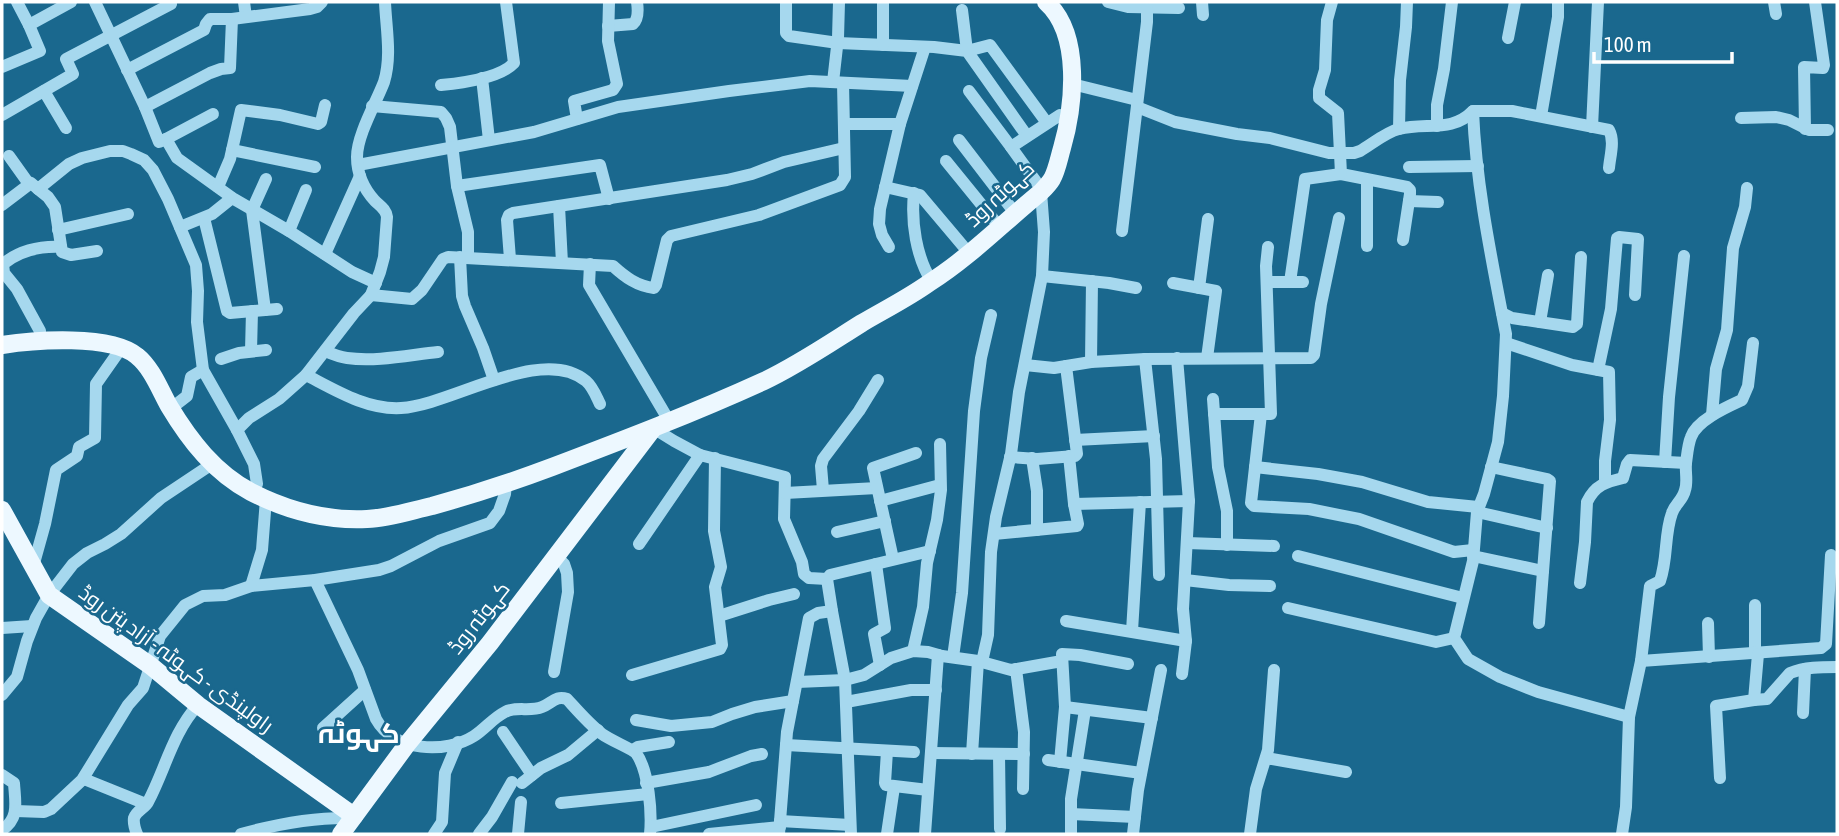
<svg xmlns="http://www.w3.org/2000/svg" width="1839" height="836" viewBox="0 0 1839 836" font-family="'Asap Condensed',Cairo,sans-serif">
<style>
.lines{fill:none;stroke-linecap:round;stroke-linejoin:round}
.minor{stroke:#a6d8ee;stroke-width:12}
.major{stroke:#edf8ff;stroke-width:18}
.labels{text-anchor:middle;stroke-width:5;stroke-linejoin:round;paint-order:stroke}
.street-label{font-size:21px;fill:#fff;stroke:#1a688e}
.district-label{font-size:28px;font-weight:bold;fill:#fff;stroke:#1a688e}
</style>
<rect width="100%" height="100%" fill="#1a688e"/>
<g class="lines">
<g class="minor">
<path d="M17 2 29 25"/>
<path d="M95 2 145 107 159 142 166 139 177 158 234 199 289 231 352 272 376 283"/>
<path d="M244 2 246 17"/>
<path d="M786 2V33L789 36 838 43 934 47 967 51 1027 136"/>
<path d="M883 2V45"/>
<path d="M1108 2 1128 7 1179 8"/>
<path d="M1202 2 1203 15"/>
<path d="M1332 2 1327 20 1325 70 1319 90V98L1338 113 1341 174 1407 187 1410 190V194L1403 240"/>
<path d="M1774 2 1776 14"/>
<path d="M962 10 967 51 990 45 1047 123"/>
<path d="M608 26 633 24C639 19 638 9 637 2"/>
<path d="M1508 38 1515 2"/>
<path d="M2 67 40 51 29 25 71 2"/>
<path d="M127 70 204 30 206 24 210 19H232L310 9 317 7 322 2"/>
<path d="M482 78 489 140"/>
<path d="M833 82 838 38 839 2"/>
<path d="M1072 84 1137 100"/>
<path d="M441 85C462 83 500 78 514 63L506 2"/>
<path d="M44 91 66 128"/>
<path d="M969 91 1011 147"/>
<path d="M372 106 441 112 446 118 450 127 457 186 468 232V257"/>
<path d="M145 107 210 73 221 69 230 68 232 19"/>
<path d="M1137 107 1175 122 1237 134 1270 138 1329 153H1354L1360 151C1372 144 1386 132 1399 129 1426 122 1452 133 1473 111H1512L1609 130C1615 141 1610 156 1609 168"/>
<path d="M1473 111C1476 186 1492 261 1506 334L1503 396 1498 442 1484 494 1477 512 1473 561 1454 638 1468 659 1500 677 1538 692 1629 717 1626 807 1622 834"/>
<path d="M2 115 73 74 66 59 171 4"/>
<path d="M1541 116 1558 17V2"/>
<path d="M1741 118 1776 117 1789 120 1809 130H1828"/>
<path d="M577 119 574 101 613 90 617 84 608 41 609 2"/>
<path d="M844 124H900"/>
<path d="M1437 126V105L1444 69 1452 2"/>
<path d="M1592 127 1598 2"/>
<path d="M1399 129 1400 80 1406 27 1407 2"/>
<path d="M1805 129 1804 67 1823 68 1824 65 1815 2"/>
<path d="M166 139 213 114"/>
<path d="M959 140 1015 213"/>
<path d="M232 150 315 167"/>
<path d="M9 156 29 184"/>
<path d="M946 161 994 220"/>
<path d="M358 165 534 132 618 107 729 91 810 81 912 86"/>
<path d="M1409 167 1478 166"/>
<path d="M1037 183 1011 147 1060 115"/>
<path d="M457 186 600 165 609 199"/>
<path d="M218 187 230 159 241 110 280 115 318 124 321 122 325 105"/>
<path d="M885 187 920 195 963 246"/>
<path d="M38 189 48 197 55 207 62 252 71 255 97 251"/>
<path d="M914 193C911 222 916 257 932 282"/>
<path d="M1409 201 1438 202"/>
<path d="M2 205 31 183 38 189 69 164 82 158 110 151H123L131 154 144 160 153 170 168 199 196 265 198 291 197 322 203 370 237 430"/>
<path d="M559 206 562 263"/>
<path d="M204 218 227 311 230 313 277 309"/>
<path d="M180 227 212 214 232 198"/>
<path d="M58 230 128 214"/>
<path d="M289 231 306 190"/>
<path d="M1122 231 1147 22V9"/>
<path d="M1367 246V180"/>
<path d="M889 247 882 235 879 224 880 209 900 124 925 47"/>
<path d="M325 254 360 176"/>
<path d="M460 257 462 296 465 306 483 348 494 380"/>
<path d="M510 259 507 220 509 215 513 213 727 180 752 174 784 162 844 148"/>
<path d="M590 264 589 285 665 414"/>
<path d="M1042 276 1109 283 1136 288"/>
<path d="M1267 282H1303"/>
<path d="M1290 282 1305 179 1341 174"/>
<path d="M1173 283 1216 291 1207 358"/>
<path d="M1199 288 1208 219"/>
<path d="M371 295 412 299 422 290 443 259 448 257 613 266C625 277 637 286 654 288L656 285 667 240 671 236 759 215 840 185 845 177 843 83"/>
<path d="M265 310 252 210 266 179"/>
<path d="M1502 313 1512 318 1573 327 1577 324 1581 257"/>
<path d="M1540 322 1548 275"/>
<path d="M40 331 17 289 4 273 3 264C19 251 40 246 61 247"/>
<path d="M1506 343 1572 365 1609 372 1610 420 1605 461V482"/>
<path d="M251 351 252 311"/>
<path d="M325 351C332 354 339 357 347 358 376 362 409 355 438 352"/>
<path d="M1177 358 1189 501 1183 609 1186 641 1182 674"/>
<path d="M221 359 239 353 266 350"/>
<path d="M1145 359 1156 459 1159 575"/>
<path d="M1091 362 1092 281"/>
<path d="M1025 365 1054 368 1091 362 1145 359 1311 358 1314 355 1321 304 1339 218"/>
<path d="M1598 370 1611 309 1617 238 1619 237 1638 239 1635 295"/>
<path d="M306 375C335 390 367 410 401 408 452 405 542 344 586 381 593 387 596 396 600 404"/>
<path d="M1213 399 1218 467 1227 511V545"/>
<path d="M178 403 187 396 191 377 203 370"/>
<path d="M1214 414H1271L1266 266 1268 247"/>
<path d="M1261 414 1251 503 1254 506 1309 509 1359 519 1454 552 1473 550"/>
<path d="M1712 415 1716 369 1727 330 1733 248 1745 207 1747 188"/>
<path d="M653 428 674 441 700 455 785 477 784 519 802 562 804 574 809 578 827 579"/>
<path d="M1075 440 1154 436"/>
<path d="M1010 457 1037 459 1075 456 1077 454 1066 366"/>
<path d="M1032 458 1037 491V530"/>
<path d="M1665 462 1669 397 1684 256"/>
<path d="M1255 467 1318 474 1362 482 1428 502 1478 507"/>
<path d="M1491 467 1547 479 1550 481 1539 623"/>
<path d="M257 484 254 464 237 430 249 418 279 399 306 375 354 313 371 295 380 272 384 257 387 217C386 209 380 206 375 201 364 189 357 174 357 157 357 135 376 103 384 82 392 56 386 28 385 2"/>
<path d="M823 490 821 466 823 459 859 411 878 380"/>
<path d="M785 493 877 488"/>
<path d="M266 499 262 550 251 586 315 580 379 570 391 566 439 541 490 523 499 511 505 494 506 484"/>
<path d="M880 501 940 485"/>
<path d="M1074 504 1189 501"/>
<path d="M1477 512 1547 528"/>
<path d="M837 532 885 521"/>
<path d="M994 534 1077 526 1078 524 1074 504 1069 456"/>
<path d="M1187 543 1274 546"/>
<path d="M639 544 700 455"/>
<path d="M1298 556 1463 598"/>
<path d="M1473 556 1543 571"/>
<path d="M893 559 873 468 916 453"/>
<path d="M876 564 885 628 874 634 880 665"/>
<path d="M33 567 45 524 56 470 77 456 79 447 95 438 96 384 122 347"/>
<path d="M315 580 358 670 376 719C394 752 446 754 474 736 485 729 493 718 505 712 516 706 530 712 542 707 552 703 556 695 567 699 578 711 589 724 602 734 610 740 632 749 636 753 649 771 652 813 650 834"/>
<path d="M1185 580 1229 585 1270 586"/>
<path d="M1580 583 1585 542 1587 502C1595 485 1606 482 1623 478L1627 464 1630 460 1686 463"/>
<path d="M1288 608 1436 642 1454 638"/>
<path d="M719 616 769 600 794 594"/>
<path d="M1066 621 1186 641"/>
<path d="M1708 623 1709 657"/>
<path d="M2 628 32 626"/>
<path d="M1132 631 1140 502"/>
<path d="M913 651 923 607 927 563 937 520 941 490 940 444"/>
<path d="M1755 654V605"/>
<path d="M953 657 962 593 974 411 981 358 991 315"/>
<path d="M1641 661 1821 648 1826 644 1831 555"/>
<path d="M982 662 988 635 991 552 996 517 1011 454 1019 392 1042 276 1044 232 1041 192"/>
<path d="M1016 669 1024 732 1023 789"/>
<path d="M554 672 568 592 567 573 564 564 556 556"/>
<path d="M632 675 720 649 722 645 715 587 721 567 714 531 715 458"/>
<path d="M797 682 845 680 864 675 891 658 913 651 928 652 942 656 978 661 1011 670 1062 661"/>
<path d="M2 695 17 677 27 641 36 618 49 595 73 564 87 553 105 544 121 534 161 498 212 464"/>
<path d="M1754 700 1767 699 1790 673C1805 667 1821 667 1837 667"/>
<path d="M846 702 911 690H936"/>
<path d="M1065 707 1152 718"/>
<path d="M1803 713 1805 669"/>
<path d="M1629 717 1641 661 1650 586 1660 581C1668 558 1664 535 1672 513 1675 504 1683 500 1685 490 1688 482 1685 472 1686 463 1687 456 1688 444 1691 437 1697 420 1727 407 1742 400L1748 386 1753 343"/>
<path d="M636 720 671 726 712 722 732 714 755 707 793 701"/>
<path d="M323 728 365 690"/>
<path d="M503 732 532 775"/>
<path d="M786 745 914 752"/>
<path d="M633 750 638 747 669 742"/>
<path d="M887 751 885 783 886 785 928 790"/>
<path d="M931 753 1024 754"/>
<path d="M972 754 978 661"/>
<path d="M999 754 1000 829"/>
<path d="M1266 758 1346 772"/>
<path d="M1048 760 1141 773"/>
<path d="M1060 762 1065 707 1062 654 1080 655 1128 664"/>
<path d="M2 775 14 783C15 802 20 818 2 830"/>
<path d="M1720 778 1716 706 1754 700 1758 654"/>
<path d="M84 779 146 804"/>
<path d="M522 783 541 768 568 755 598 730"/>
<path d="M646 783 709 772 751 756 762 754"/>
<path d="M561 803 648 794"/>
<path d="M16 811 44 812 51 809 82 780 128 705 143 688 160 636 185 605 203 596 225 595 251 586"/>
<path d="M1071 814 1135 817"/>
<path d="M780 821 850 825"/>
<path d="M651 827 756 805"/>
<path d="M137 834C135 829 133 824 134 818 136 811 145 808 148 802 165 770 173 732 198 705"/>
<path d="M241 834C277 824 314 817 352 818"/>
<path d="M434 834 442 822 445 773 458 742"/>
<path d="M479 834 492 817 512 782"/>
<path d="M518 834 521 802"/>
<path d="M709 834 780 827"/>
<path d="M779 834 787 732 809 618 818 613 832 611"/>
<path d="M851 834 845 680 832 611 827 579 830 575 930 551"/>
<path d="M887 834 894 787"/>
<path d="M925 834 938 655"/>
<path d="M1071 834V799L1085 710"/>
<path d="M1133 834 1138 790 1161 670"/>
<path d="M1250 834 1256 789 1268 750 1274 670"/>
</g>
<g class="major">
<path d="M2 345C34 340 111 334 137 356 152 368 160 390 169 406 190 441 215 473 251 492 286 510 327 521 367 519 389 518 410 511 432 506 472 495 512 482 552 467 623 440 694 413 764 381 798 365 830 343 862 323 884 310 908 298 929 283 970 257 1004 222 1041 192 1045 188 1049 184 1052 179 1057 170 1059 158 1062 148 1074 106 1082 34 1046 2"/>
<path d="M2 510 49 595 151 666 198 705 354 816"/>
<path d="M341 834 408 743 490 643 652 430"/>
</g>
</g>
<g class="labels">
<g class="street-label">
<text transform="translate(1000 194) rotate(-43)" y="7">کہوٹہ روڈ</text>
<text transform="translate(479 618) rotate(-52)" y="7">کہوٹہ روڈ</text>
<text transform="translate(176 659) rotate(36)" y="7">راولپنڈی - کہوٹہ - آزاد پتن روڈ</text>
</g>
<g class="district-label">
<text x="359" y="743">کہوٹہ</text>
</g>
</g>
<rect width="1839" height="836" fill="none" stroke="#ffffff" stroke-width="7"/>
<path d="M1594 52v10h138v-10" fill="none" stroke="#ffffff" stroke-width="3.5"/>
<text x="1604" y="52" font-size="21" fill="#ffffff" stroke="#1a688e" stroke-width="5" paint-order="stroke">100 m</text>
</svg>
